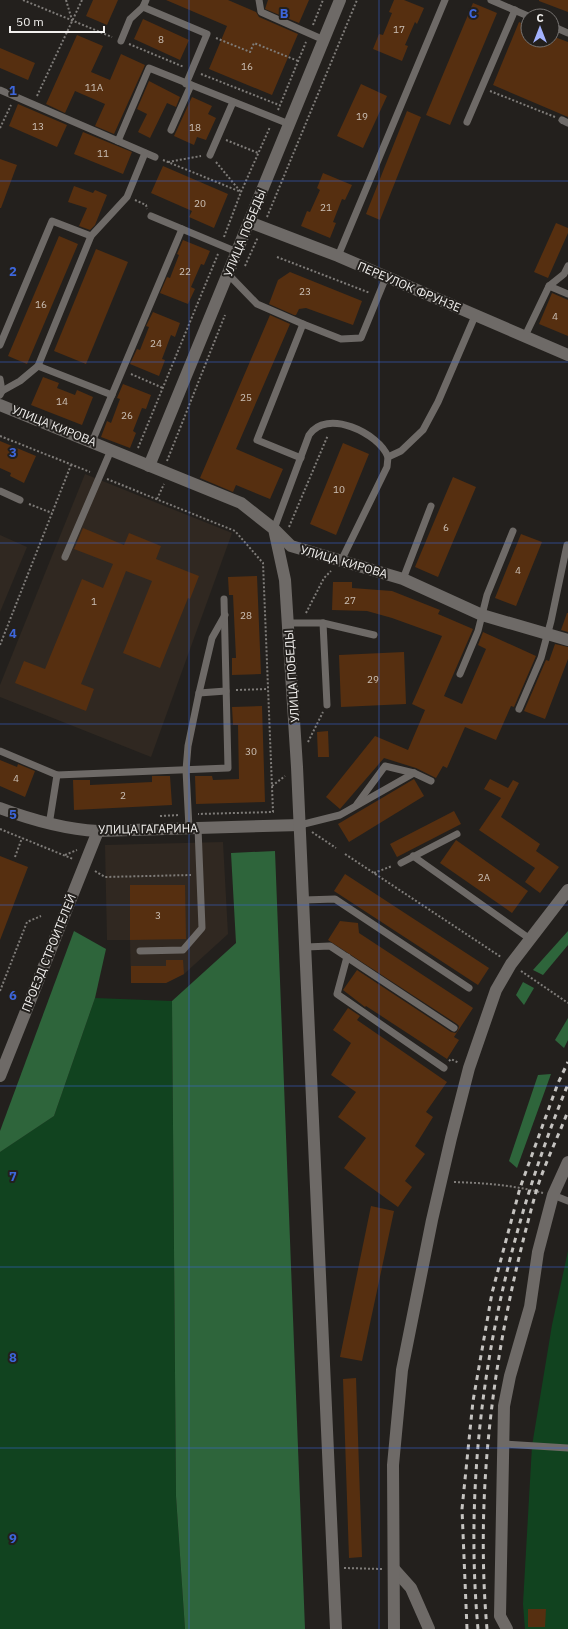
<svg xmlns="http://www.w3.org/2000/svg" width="568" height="1629" viewBox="0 0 568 1629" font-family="'IBM Plex Sans',sans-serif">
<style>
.built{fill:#302821}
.green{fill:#11431f}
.forest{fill:#2e653b}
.building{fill:#562f10}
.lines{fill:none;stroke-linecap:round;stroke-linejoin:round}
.path{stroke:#7f7c79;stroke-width:2;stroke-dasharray:2 2;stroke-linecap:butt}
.lane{stroke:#6e6a67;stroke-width:7}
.street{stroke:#6e6a67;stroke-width:12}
.secondary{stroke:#6e6a67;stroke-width:12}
.rail{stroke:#c5c3c0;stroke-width:3;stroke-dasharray:5 5;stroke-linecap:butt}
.grid{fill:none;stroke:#3d66db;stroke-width:1;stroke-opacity:0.55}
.labels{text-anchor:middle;stroke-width:4;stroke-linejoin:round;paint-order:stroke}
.number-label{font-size:10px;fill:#cbc0b6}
.street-label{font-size:12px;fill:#f2f0ee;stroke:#23201d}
.grid-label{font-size:13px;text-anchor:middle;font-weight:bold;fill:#3d66db;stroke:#23201d;stroke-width:4;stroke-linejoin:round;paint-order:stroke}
</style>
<rect width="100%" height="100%" fill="#23201d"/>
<g class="built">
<path d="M85 474 232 533 151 757 0 697V685Z"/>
<path d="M0 535 27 547 0 612Z"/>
<path d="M223 842 228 934 184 974 166 983H131L130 940H107L105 845Z"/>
</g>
<g class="green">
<path d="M95 998 172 1001 176 1496 185 1629H0V1152L54 1116Z"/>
<path d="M568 1251V1629H525L523 1604 532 1446 552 1325Z"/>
</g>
<g class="forest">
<path d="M275 851 305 1629H185L176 1496 172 1001 236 943 231 853Z"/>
<path d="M74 931 106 949 95 998 54 1116 0 1152V1131Z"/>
<path d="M568 931V945L543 975 533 970Z"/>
<path d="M523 982 534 988 524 1005 516 995Z"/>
<path d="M568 1018V1040L564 1048 555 1040Z"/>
<path d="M551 1074 517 1168 509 1161 538 1075Z"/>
</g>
<g class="building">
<path d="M93 0H118L107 25 86 16Z"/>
<path d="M166 0H228L256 12 259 17 298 34 272 95 209 69 227 26Z"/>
<path d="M268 0H309L299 23 265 9Z"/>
<path d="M394 0H404L424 8 417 24 415 22 405 45 408 46 402 61 373 49 379 34 383 35 392 13 389 12Z"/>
<path d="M539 0H568V12L539 1Z"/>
<path d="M473 3 497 13 450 125 426 115Z"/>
<path d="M143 19 189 40 180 60 134 39Z"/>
<path d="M519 22 528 26V40H552V36L568 42V117L493 85Z"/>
<path d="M77 35 103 46 91 72 110 80 121 54 145 65 114 134 95 126 105 104 75 91 65 113 46 104Z"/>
<path d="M0 48 35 63 28 80 0 68Z"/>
<path d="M149 81 180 97 176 107 167 103 150 138 138 132 147 114 137 109Z"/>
<path d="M361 84 387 96 363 148 337 136Z"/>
<path d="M192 97 212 106 208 114 216 118 206 140 197 137 194 145 174 136Z"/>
<path d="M18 104 67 125 57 147 9 126Z"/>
<path d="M407 111 421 117 380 220 366 214Z"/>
<path d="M83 132 132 152 123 174 74 154Z"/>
<path d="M0 159 17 165 1 208H0Z"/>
<path d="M163 166 228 194 214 228 189 217 192 211 151 193Z"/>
<path d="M323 173 352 185 345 200 342 199 333 222 336 223 330 238 301 226 307 211 310 212 320 190 317 188Z"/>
<path d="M74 186 93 193 95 190 107 195 95 225 90 230 79 226 87 208 68 202Z"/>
<path d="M556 223 568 228V233L548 278 534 272Z"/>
<path d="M59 236 78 244 27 364 8 356Z"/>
<path d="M183 240 210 251 204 265 201 264 191 287 195 289 188 304 160 293 167 277 170 278 179 255 177 254Z"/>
<path d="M96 249 128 262 86 364 54 351Z"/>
<path d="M290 272 362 301 353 325 306 308 299 309 296 315H294L269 304 278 280Z"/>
<path d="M552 293 568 300V336L539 324Z"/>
<path d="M153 312 180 323 175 337 171 335 162 359 165 360 159 376 130 364 137 349 140 350 149 327 146 326Z"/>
<path d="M270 315 290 324 236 449 283 469 270 499 236 485 233 492 200 478Z"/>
<path d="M43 377 59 383 57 388 75 395 77 390 93 397 82 425 31 405Z"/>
<path d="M123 384 151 395 146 409 142 408 133 431 136 433 130 448 101 437 107 421 111 423 120 399 117 398Z"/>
<path d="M0 441 36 456 24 483 10 476 11 473 0 468Z"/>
<path d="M343 443 369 454 336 535 310 524Z"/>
<path d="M453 477 476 487 438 577 415 567Z"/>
<path d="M83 528 124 545 129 533 161 546 156 559 199 576 190 599 188 598 160 668 123 653 152 581 126 571 81 684 94 689 86 711 15 683 24 661 45 669 82 579 103 588 113 564 74 549Z"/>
<path d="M521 534 542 542 516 606 495 598Z"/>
<path d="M257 576 261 674 232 675V658H236L233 595H229L228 577Z"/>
<path d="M333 582H352V588L392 591 440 610 438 614 473 629 444 696 462 704 486 649 478 645 483 632 536 656 514 707 511 706 496 740 465 727 447 768 443 766 436 778 416 768 384 758 340 809 326 797 375 736 408 750 425 710 412 704 442 636 392 618 367 611 332 610Z"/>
<path d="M567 613H568V632L561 630Z"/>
<path d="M555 644 568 647V659L545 719 524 711 546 660 549 661Z"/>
<path d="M404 652 406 704 341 707 339 655Z"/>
<path d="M262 706 265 802 196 804 195 776H212L213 780 239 779 238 725H233L232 707Z"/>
<path d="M328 731 329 757H318L317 732Z"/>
<path d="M0 760 17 767 18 764 35 771 25 797 0 786Z"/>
<path d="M152 776H170L172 805 74 810 73 780H90V785L152 782Z"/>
<path d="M414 779 424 796 349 842 338 824Z"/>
<path d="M490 779 508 788 513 780 519 783 501 817 540 844 536 851 559 867 540 893 525 882 535 868 479 830 501 798 484 789Z"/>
<path d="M454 811 461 824 397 857 390 844Z"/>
<path d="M456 840 528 891 512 913 440 863Z"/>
<path d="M0 856 28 867 0 940Z"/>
<path d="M345 874 489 968 478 985 334 891Z"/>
<path d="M130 885H185L186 939 130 940Z"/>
<path d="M340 921 358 923 359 933 473 1008 454 1037 459 1040 447 1059 366 1006 365 1007 343 990 357 970 451 1032 456 1033 458 1030 459 1026 457 1024 328 940Z"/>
<path d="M166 960H183L184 974 166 983H131V966H166Z"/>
<path d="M348 1008 360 1016 357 1020 447 1082 426 1112 433 1117 415 1146 425 1154 405 1181 412 1187 398 1207 344 1168 366 1138 338 1117 356 1092 331 1075 351 1043 333 1030Z"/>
<path d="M371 1206 394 1211 362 1361 340 1357Z"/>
<path d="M356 1378 362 1557 349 1558 343 1379Z"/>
<path d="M528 1609H546L545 1627H528Z"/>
</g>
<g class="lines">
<g class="path">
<path d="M23 0 112 37"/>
<path d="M66 0 72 20"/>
<path d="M313 25 323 0"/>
<path d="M216 38 250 52 254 43 298 61"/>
<path d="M129 44 184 67"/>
<path d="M201 74 279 105"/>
<path d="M490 91 555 117"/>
<path d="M37 96 82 0"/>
<path d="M278 110 306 42"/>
<path d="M0 128 11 105"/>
<path d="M226 140 258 153"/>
<path d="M163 160 241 192"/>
<path d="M168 162 201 156"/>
<path d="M216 162 240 191"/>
<path d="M135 200 146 205 147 209"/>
<path d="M267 217 357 0"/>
<path d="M224 237 241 192 270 127"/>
<path d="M277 257 370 293"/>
<path d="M245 266 258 237"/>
<path d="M131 374 163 388"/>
<path d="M0 436 90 472"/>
<path d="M138 448 218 254"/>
<path d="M167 461 225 315"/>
<path d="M107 479 235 531 263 563 273 812 198 814"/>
<path d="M157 499 164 484"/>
<path d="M29 504 52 513"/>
<path d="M289 527 328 435"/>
<path d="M306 613 324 578 331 571"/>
<path d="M0 645 71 465"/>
<path d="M236 690 268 689"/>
<path d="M308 742 323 712"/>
<path d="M272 786 285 776"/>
<path d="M160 816 180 815"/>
<path d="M0 829 73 859"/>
<path d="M312 832 336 848"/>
<path d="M345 854 501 957"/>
<path d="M65 855 77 850"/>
<path d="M15 857 22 838"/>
<path d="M95 871 105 877 191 875"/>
<path d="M374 873 392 866"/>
<path d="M521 971 568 1003"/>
<path d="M0 991 27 922 41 916"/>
<path d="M449 1061 451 1059 459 1063"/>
<path d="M454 1182C484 1183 513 1185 543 1193"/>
<path d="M344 1568 382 1569"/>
</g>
<g class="lane">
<path d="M259 0 261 12 324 40"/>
<path d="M491 0 528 16"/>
<path d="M143 7 207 34 186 84"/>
<path d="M552 26 568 33"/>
<path d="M121 41 130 19 143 7 146 0"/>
<path d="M0 90 155 157"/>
<path d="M562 120 568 123"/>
<path d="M467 122 515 10"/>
<path d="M171 130 191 85"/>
<path d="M118 141 149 68 289 124"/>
<path d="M210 155 233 102"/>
<path d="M151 216 237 252"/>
<path d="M338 256 445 0"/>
<path d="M228 274 257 304 303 324"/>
<path d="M549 286 568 294"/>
<path d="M525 336 549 286 564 274 568 266"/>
<path d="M0 345 52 221 91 236"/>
<path d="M38 366 112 395"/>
<path d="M0 379 2 391"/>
<path d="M0 395 2 391 20 381 38 366 91 236 127 197 145 153"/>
<path d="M92 442 182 229"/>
<path d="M301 458 257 440 303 324 341 339 361 338 386 277"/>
<path d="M0 491 20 500"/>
<path d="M274 529 309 435C326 408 379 433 388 457"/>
<path d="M65 557 111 450"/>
<path d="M341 561 387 467 388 457 401 451 423 430 438 402 475 316"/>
<path d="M403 579 431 506"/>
<path d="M288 623H323L374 635"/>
<path d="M323 623 327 705"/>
<path d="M460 674 478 631 487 595 513 531"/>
<path d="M199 693 226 691"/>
<path d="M519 709 541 658 551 621 567 545"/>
<path d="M0 751 57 775 228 768 224 599"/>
<path d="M357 804 385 766 414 773 431 781"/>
<path d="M49 825 57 775"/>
<path d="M300 825 340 815 414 773"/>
<path d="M189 828 186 770 188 746 199 693 212 638 225 615"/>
<path d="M413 856 530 939"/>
<path d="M401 863 457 834"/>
<path d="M304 900 335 899 469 988"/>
<path d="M306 947 330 946 454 1028"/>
<path d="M140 951 183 950 202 928 198 828"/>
<path d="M347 957 337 994 444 1068"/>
<path d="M553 1195 568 1201"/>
<path d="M503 1444 568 1448"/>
</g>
<g class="street">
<path d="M249 222 338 256 568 355"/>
<path d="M149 466 340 0"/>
<path d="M274 529 291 546 403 579 482 615 568 640"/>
<path d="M0 808C32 820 63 829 98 831L300 825"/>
<path d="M0 1076 98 831"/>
<path d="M394 1569 411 1588 429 1629"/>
<path d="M394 1629 393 1465 402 1370 432 1220 451 1138 469 1068 496 990 511 964 568 890"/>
<path d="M507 1629 500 1616 504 1406 510 1376 530 1307 538 1252 553 1195 568 1162"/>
</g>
<path class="secondary" d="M0 405 241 503 274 529 285 580 297 767 336 1629"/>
<g class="rail">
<path d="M467 1629 462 1509 473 1401 492 1293 520 1188 558 1083 568 1062"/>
<path d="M478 1629C461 1444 498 1255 568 1084"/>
<path d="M487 1629C474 1482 496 1334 536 1192 544 1165 558 1137 568 1111"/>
</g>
</g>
<path class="grid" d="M189 0V1629M379 0V1629M0 181H568M0 362H568M0 543H568M0 724H568M0 905H568M0 1086H568M0 1267H568M0 1448H568"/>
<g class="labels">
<g class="number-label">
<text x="399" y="33">17</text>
<text x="161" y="43">8</text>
<text x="247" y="70">16</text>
<text x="94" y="91">11А</text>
<text x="362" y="120">19</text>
<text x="38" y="130">13</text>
<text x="195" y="131">18</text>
<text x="103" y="157">11</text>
<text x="200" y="207">20</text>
<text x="326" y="211">21</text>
<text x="185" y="275">22</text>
<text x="305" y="295">23</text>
<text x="41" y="308">16</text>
<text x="555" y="320">4</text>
<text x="156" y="347">24</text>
<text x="246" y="401">25</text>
<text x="62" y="405">14</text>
<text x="127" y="419">26</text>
<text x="339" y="493">10</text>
<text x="446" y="531">6</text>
<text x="518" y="574">4</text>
<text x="350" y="604">27</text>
<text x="94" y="605">1</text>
<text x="246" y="619">28</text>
<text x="373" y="683">29</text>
<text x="251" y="755">30</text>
<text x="16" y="782">4</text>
<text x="123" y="799">2</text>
<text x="484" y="881">2А</text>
<text x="158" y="919">3</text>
</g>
<g class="street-label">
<text transform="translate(245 233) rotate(-68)" y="4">УЛИЦА ПОБЕДЫ</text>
<text transform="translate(409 287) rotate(23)" y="4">ПЕРЕУЛОК ФРУНЗЕ</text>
<text transform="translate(54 426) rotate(22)" y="4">УЛИЦА КИРОВА</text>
<text transform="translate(344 562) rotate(16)" y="4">УЛИЦА КИРОВА</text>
<text transform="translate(292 676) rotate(-94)" y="4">УЛИЦА ПОБЕДЫ</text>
<text transform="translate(148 829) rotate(-1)" y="4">УЛИЦА ГАГАРИНА</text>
<text transform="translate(49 953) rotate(-68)" y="4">ПРОЕЗД СТРОИТЕЛЕЙ</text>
</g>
</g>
<g class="grid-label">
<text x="284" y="18">B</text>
<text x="473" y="18">C</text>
<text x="13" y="95">1</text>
<text x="13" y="276">2</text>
<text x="13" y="457">3</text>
<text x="13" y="638">4</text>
<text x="13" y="819">5</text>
<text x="13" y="1000">6</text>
<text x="13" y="1181">7</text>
<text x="13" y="1362">8</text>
<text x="13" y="1543">9</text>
</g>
<g transform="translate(540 28)"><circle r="19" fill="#23201d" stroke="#767371"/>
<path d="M0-3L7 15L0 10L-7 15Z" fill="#a3b2fd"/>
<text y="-6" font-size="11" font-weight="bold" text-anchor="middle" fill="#f2f0ee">С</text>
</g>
<path d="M10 26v6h94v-6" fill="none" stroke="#f2f0ee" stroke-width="2"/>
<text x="16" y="26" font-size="12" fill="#f2f0ee" stroke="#23201d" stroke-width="3" paint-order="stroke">50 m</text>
</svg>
